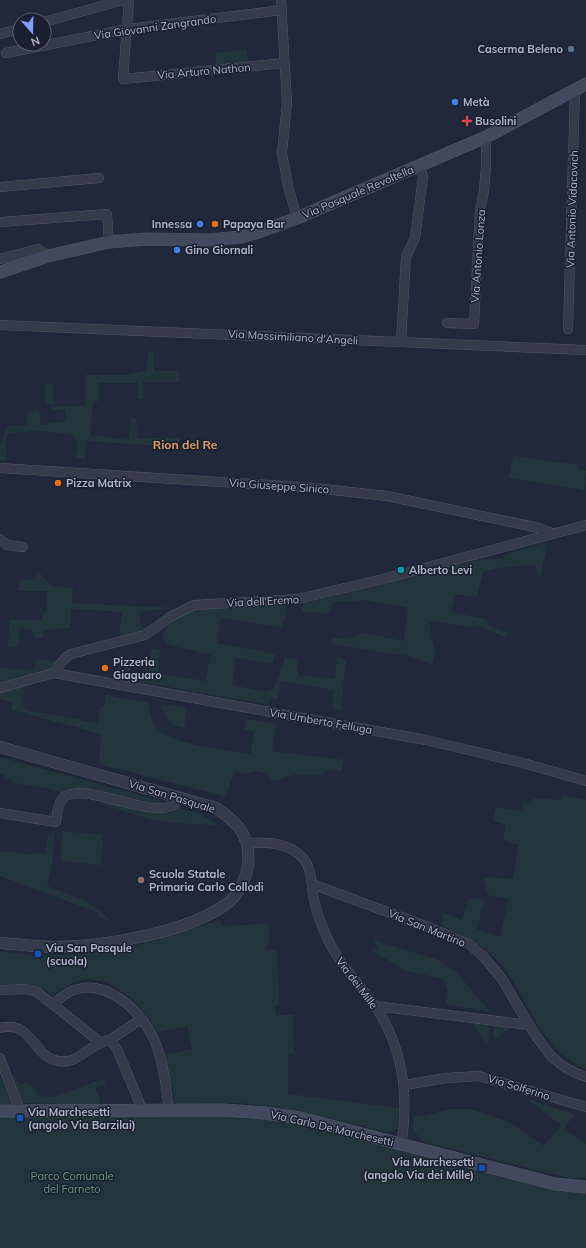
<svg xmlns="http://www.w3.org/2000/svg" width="586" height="1248" viewBox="0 0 586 1248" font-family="Mulish,sans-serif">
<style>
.green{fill:#23353c}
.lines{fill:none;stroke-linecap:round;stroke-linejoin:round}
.minor-casing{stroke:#4f5566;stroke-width:10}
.tertiary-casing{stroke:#4f5566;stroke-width:12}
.secondary-casing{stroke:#4f5566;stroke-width:13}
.minor{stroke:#353b4b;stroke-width:9}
.tertiary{stroke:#353b4b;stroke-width:11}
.secondary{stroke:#42495e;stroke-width:12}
.service-dot{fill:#5c6f8a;stroke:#1a2030;stroke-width:1.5}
.shop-dot{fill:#3f7fe0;stroke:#1a2030;stroke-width:1.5}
.health-dot{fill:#e0444e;stroke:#1a2030;stroke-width:1.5}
.food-dot{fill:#e8710a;stroke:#1a2030;stroke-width:1.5}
.culture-dot{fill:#0f9aa8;stroke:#1a2030;stroke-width:1.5}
.education-dot{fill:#8d6e63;stroke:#1a2030;stroke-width:1.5}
.transit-dot{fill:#1a4fb4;stroke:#1a2030;stroke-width:1.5}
.labels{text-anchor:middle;stroke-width:3;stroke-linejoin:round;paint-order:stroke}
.street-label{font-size:11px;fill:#afb5c7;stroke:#1a2030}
.poi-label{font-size:11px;font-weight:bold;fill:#afb5c7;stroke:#1a2030;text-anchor:start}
.park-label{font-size:11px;fill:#659979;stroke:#1a2030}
.neighbourhood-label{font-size:12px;font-weight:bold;fill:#d9a359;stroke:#1a2030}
</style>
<rect width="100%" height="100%" fill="#21283b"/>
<g class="green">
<path d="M247 50 248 65 217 68 215 53Z"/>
<path d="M148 352H154V371H179V382H143V399H138V383H99V401H93L90 435 129 440 131 418H136L137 438H179V447L86 441 85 459 75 458 78 449 77 441 70 434 40 431 6 433V460H0V445L7 426H26L28 412 39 411 41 425 66 421 65 410H51V404H45V383L53 384 54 406H85V375H125L146 370Z"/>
<path d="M513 456 578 465V469L586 471 585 489 583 492V490L509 478Z"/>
<path d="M544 543 547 546 540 579 535 565 504 567 483 572 477 596 456 595 451 612 485 619 493 627 507 632V638L479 626 466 627 437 621 429 622 435 653 432 665 407 656 333 644 331 638H349L362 633 404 641 408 608 367 600 334 602 329 613 301 612 303 603C364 591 424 571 485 559L486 560 503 558 504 555Z"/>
<path d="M38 571 51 586 73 588 72 603 174 608 140 612V622L145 630 119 638 122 612 71 609 70 628 43 630V638H35L31 629 20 628 18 647 8 646 9 620H40L47 609V591H19L20 580 35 579Z"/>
<path d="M280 604 285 607 287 611 281 627 221 618 217 643 275 654 272 664 236 658 232 685 266 692 272 690 278 679 285 657 297 660 298 675 335 679 337 657 346 660 341 709H333V690L281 681 278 700 270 698 269 705 113 677 117 671 123 672 126 658 132 656 130 674 148 677 152 649 160 650 158 673 205 681 211 655 169 645 162 636C167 621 184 612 199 609Z"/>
<path d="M36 659 57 661 49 670 0 683V668L34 670Z"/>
<path d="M25 685 23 705 27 710 97 723 100 707H104L106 695 148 703C149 711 151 720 156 727 171 745 226 750 250 754L255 732 244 729 246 719 276 724 272 751 344 760 342 771 326 770 322 776 300 774 285 777 277 781 272 780 265 773 257 771 245 774 234 772 226 797 99 764 101 734 12 710V703L0 699V692Z"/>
<path d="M161 704 187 708 184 728C171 726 164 717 161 704Z"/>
<path d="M0 757 164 802 160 803 72 788 63 790 62 793 47 788 15 783 0 773Z"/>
<path d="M563 795 586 800V1069C536 1049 530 994 496 959 480 943 461 935 441 925L444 913 462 920 469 898 484 900 477 929 500 937 508 899 488 895 483 877 513 879 518 845 503 840 506 825 493 821 496 807 515 811 516 809 522 810 523 803 528 804 535 798 560 800Z"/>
<path d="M99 801 169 813 173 812 177 807 202 815 218 825 171 823 149 819 99 803Z"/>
<path d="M55 829 53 858 47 886C72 896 93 900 111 922L99 917V913L0 876V851L27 854 46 853 48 836Z"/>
<path d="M62 831 103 835 101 865 61 861Z"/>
<path d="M220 919 221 926 268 924 270 944 266 945V950H277L279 1005 275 1006 276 1015H293L294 1053H288V1094L399 1108 397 1129 387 1132 278 1107 238 1103 177 1104 175 1102 165 1055 192 1049 187 1026 158 1032C144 1009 114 975 83 980 72 982 62 989 53 995 34 982 22 984 0 984V952C18 953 37 956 55 955 111 955 168 939 220 919Z"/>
<path d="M374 940 441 961 457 973 490 1012 446 1004 448 994 444 979 406 971 373 951 378 949Z"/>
<path d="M472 1022 489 1024V1039L486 1043Z"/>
<path d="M494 1024 507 1026 509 1029 494 1039Z"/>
<path d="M13 1075 19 1085 27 1083 36 1089 37 1095 52 1097 103 1079 106 1084 95 1089 100 1099 99 1105 22 1103 11 1076Z"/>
<path d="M0 1076 12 1104H0Z"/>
<path d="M527 1099 574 1114 564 1129 586 1144V1178H569L423 1142 413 1130V1115L424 1116 449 1109H470L509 1122 544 1146 561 1125Z"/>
<path d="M0 1116 253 1117 287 1122 545 1188 586 1192V1248H0Z"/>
</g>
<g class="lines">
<g class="minor-casing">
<g id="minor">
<path d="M129 0 123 79 285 63"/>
<path d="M281 0 287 103 282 153 288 186 297 218"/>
<path d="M44 22 123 0"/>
<path d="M0 34 20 29"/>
<path d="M6 53 128 29 282 10"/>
<path d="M0 187 99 178"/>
<path d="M0 222 107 214 109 242"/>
<path d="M0 259 38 249 48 256"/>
<path d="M447 323 474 324 480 210 484 191 486 166V137"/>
<path d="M0 325 586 350"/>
<path d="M568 329 575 90"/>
<path d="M401 342 406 257 415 238 423 177 420 165"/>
<path d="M0 468 315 488 387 496 539 528 554 534"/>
<path d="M0 539 7 545 23 547"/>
<path d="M54 673 426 740 523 763 586 781"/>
<path d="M0 688 54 673 65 658 71 654 145 635 170 617 194 605 298 599 387 578 586 525"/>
<path d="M0 813 56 822C57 814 57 805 63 798 80 780 150 819 174 805L177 796"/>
<path d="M248 843C266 842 288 842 302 857 313 869 311 885 314 900 316 910 319 919 323 928 335 959 350 973 370 999 402 1041 410 1093 401 1145"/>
<path d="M312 884 436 930 469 944 483 956 502 979 529 1025"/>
<path d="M0 990 24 989 37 992 100 1042"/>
<path d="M54 1004C90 964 141 1005 156 1044 164 1064 166 1089 169 1110"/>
<path d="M375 1006 529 1025C546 1051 555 1067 586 1077"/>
<path d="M0 1028C32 1019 33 1057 58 1061 80 1065 90 1042 110 1040L117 1049 143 1111"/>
<path d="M110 1040 141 1019"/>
<path d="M0 1058 20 1111"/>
<path d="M405 1085 446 1078 479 1076 586 1107"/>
</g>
</g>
<g class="tertiary-casing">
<path id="tertiary" d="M0 747 216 808C238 823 251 836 248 865 247 877 238 894 229 902 189 933 105 946 55 947 37 947 18 944 0 943"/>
</g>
<g class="secondary-casing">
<g id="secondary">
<path d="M0 272 48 256 109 242 147 239 208 240 241 237 259 232 297 218 486 137 586 84"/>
<path d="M0 1111 224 1110 265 1113 300 1118 555 1184 586 1187"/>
</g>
</g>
<use href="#minor" class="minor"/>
<use href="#tertiary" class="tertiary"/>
<use href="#secondary" class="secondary"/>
</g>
<circle class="service-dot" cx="571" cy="49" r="4"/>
<g class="shop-dot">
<circle cx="455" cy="102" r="4"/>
<circle cx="200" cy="224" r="4"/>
<circle cx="177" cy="250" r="4"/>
</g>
<path class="health-dot" d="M465 115h4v4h4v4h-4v4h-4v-4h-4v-4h4z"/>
<g class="food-dot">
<circle cx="215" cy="224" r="4"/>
<circle cx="58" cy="483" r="4"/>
<circle cx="105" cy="668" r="4"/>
</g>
<circle class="culture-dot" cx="401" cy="570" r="4"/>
<circle class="education-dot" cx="141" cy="880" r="4"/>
<g class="transit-dot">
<rect x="34" y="950" width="8" height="8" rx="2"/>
<rect x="16" y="1114" width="8" height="8" rx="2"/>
<rect x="478" y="1164" width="8" height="8" rx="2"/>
</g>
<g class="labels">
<g class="street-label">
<text transform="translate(155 27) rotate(-8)" y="4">Via Giovanni Zangrando</text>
<text transform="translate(204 71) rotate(-5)" y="4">Via Arturo Nathan</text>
<text transform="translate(358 192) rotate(-23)" y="4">Via Pasquale Revoltella</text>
<text transform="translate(572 209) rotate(-88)" y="4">Via Antonio Vidacovich</text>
<text transform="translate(478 256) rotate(-86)" y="4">Via Antonio Lonza</text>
<text transform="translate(293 337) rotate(3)" y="4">Via Massimiliano d'Angeli</text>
<text transform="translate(279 486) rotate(4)" y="4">Via Giuseppe Sinico</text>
<text transform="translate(263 601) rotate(-3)" y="4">Via dell'Eremo</text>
<text transform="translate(321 721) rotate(10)" y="4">Via Umberto Felluga</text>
<text transform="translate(172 796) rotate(17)" y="4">Via San Pasquale</text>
<text transform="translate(427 928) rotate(22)" y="4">Via San Martino</text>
<text transform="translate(357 983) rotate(53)" y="4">Via dei Mille</text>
<text transform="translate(519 1087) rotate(17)" y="4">Via Solferino</text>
<text transform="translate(332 1128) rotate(13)" y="4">Via Carlo De Marchesetti</text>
</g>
<g class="poi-label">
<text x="563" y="53" text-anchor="end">Caserma Beleno</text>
<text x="463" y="106">Metà</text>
<text x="475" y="125">Busolini</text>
<text x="192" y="228" text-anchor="end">Innessa</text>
<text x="223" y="228">Papaya Bar</text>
<text x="185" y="254">Gino Giornali</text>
<text x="66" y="487">Pizza Matrix</text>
<text x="409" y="574">Alberto Levi</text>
<text x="113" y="666">Pizzeria<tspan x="113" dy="13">Giaguaro</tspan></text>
<text x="149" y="878">Scuola Statale<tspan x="149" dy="13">Primaria Carlo Collodi</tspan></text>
<text x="46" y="952">Via San Pasqule<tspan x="46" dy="13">(scuola)</tspan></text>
<text x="28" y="1116">Via Marchesetti<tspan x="28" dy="13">(angolo Via Barzilai)</tspan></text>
<text x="474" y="1166" text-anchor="end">Via Marchesetti<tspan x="474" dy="13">(angolo Via dei Mille)</tspan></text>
</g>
<g class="park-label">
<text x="72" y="1180">Parco Comunale<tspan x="72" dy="13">del Farneto</tspan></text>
</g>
<g class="neighbourhood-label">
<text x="185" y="449">Rion del Re</text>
</g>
</g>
<g transform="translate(32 32) rotate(160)"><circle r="19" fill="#1a2030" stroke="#565c6c"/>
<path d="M0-3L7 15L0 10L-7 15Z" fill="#7f9efc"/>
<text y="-6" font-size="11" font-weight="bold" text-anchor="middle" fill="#afb5c7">N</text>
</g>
</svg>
